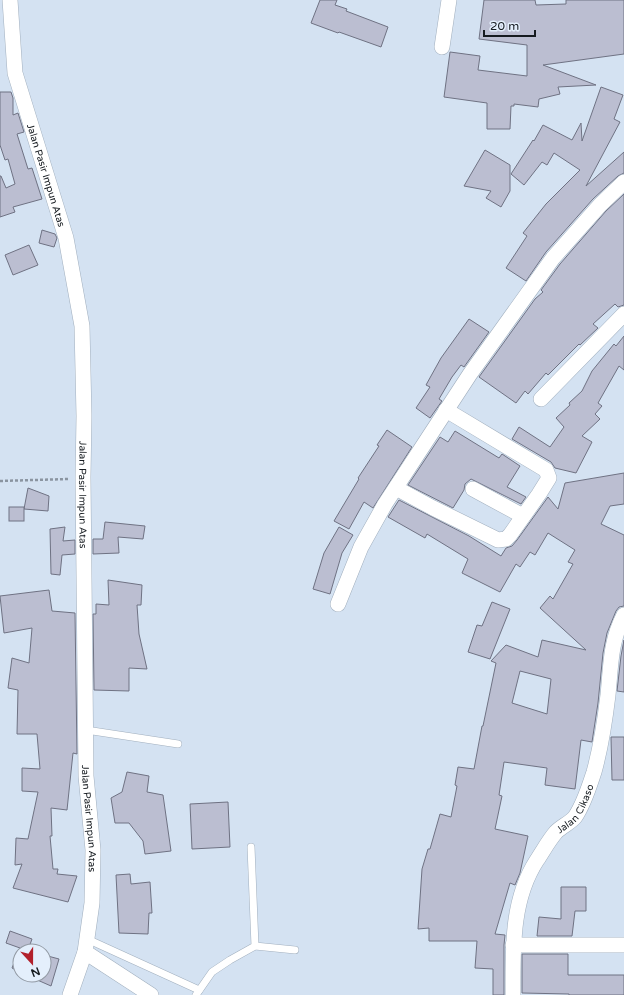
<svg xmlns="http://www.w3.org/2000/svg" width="624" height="995" viewBox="0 0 624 995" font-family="'Varela Round',sans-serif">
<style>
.building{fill:#bbbed1;stroke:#6f7283;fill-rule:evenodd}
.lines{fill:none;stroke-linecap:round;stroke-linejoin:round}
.service-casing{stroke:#a1afbe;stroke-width:8}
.minor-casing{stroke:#a1afbe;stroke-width:16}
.path{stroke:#8a94a0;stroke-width:2.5;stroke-dasharray:3 2;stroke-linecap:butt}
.service{stroke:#fff;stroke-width:7}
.minor{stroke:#fff;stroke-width:15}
.labels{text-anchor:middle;stroke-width:3;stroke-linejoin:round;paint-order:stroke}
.street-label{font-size:10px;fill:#161b20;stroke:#e4effc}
</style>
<rect width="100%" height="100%" fill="#d4e2f2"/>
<g class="building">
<path d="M320 0H337L335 5 347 9 346 11 388 27 381 47 339 32 338 33 311 23Z"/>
<path d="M484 0H535L536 5 566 4V0H624V54L543 65 596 85 558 87 560 94 539 99 538 107 514 104V106H511L510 129H487V103L444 97 450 52 480 56 478 70 527 76V45L479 39Z"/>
<path d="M601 87 623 95 614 119 620 122 586 186 624 152V173L618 176 593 199 546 252 526 281 506 268 527 236 523 233 546 204 580 170 554 153 547 165 542 162 524 185 511 174 533 140 534 141 543 125 572 140 581 123 582 141Z"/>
<path d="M0 92H11L13 98V115L18 113 24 132 17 134 28 169 32 168 42 199 13 207 15 212 0 217V176H1L6 188 15 184 8 159 5 160 0 145Z"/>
<path d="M485 150 510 165V191L501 207 486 198 491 191 464 186Z"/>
<path d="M624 194V305L618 307 615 304 593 324 598 328 580 345 579 344 548 375 546 373 528 394 525 391 516 403 479 377 535 299 543 292 541 290 560 264 606 211Z"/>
<path d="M42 230 55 234 57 238 54 247 39 243Z"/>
<path d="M29 245 38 265 13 275 5 255Z"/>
<path d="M469 319 489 332 464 367 461 365 452 377 439 399 442 401 430 418 416 408 430 387 426 385 441 358Z"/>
<path d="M624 336V370L619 366 598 403 602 406 595 414 600 419 582 436 592 442 576 473 555 468 551 462 512 439 519 427 550 447 564 427 556 418 570 405 569 403 582 391 592 371 614 344 616 346Z"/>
<path d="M387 430 412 447 373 508 364 502 349 529 334 521 359 479 358 478 379 446 377 445Z"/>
<path d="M455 431 499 458 502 454 520 466 507 487 526 497 521 504 471 479 465 484 464 490 453 508 408 485 440 437 448 442Z"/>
<path d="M624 473V504L610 506 601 524 624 535V606L619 607 616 611 607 633 603 653 598 703 592 742 581 740 575 789 545 785 547 768 504 762 499 795 502 796 495 829 528 836 520 873 515 885 510 883 495 934 505 935 504 945V995H493V969L475 968 477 941H429V928L418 929 422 869 428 849H430L440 814 451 817 457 786 455 785 458 767 474 769 482 726H483L496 663 491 661 506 645 538 657 542 640 586 650 540 608 550 596 553 599 573 564 568 562 575 550 548 533 535 555 530 552 520 567 516 564 500 592 462 573 468 559 427 534 425 538 388 517 399 500 469 536 501 556 506 548 512 546 517 540 548 497 558 509 565 483ZM520 671 551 679 547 714 512 703Z"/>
<path d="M28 488 49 496 48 511 24 509Z"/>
<rect x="9" y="507" width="15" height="14"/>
<path d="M105 522 145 526 143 539 118 537 119 553 93 554V539H103Z"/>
<path d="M65 527 63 541 75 540V554L62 555 60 575 51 574 50 529Z"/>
<path d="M339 527 353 535 342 553 330 594 313 589 324 553Z"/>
<path d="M108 580 142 585 141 605H137L139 634 147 669 129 668V691L94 690 93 614H96V604L109 605Z"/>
<path d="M49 590 52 611 75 613 77 754 73 753 67 810 51 808 52 836H50L53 869H58L57 874 77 876 68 902 13 888 22 864 15 865 16 838 28 839 38 792 22 791V768L40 769 37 734H17L18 690 8 688 12 658 29 663 32 628 4 633 0 596Z"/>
<path d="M492 602 510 609 490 659 468 652 477 625 482 626Z"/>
<path d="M624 640V692L617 691 621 656Z"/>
<path d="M611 737H624V780H612Z"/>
<path d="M127 772 149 776 147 792 163 795 171 851 145 854 143 841 129 823H115L111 798 122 792Z"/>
<path d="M228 802 230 847 192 849 190 804Z"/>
<path d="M130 874 131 884 150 882 152 913H149L148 934 119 933 116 875Z"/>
<path d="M561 887H586V911H575L572 936H537L539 917 561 919Z"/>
<path d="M10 931 32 939 28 950 30 951H20V972L12 968 20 948 6 943Z"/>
<path d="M522 954H568V975H624V995H569V994L522 993Z"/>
<path d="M44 955 59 959 51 986 26 975H44Z"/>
</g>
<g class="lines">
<g class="service-casing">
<g id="service">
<path d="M86 730 178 744"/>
<path d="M87 939 199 990"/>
<path d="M255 946 295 950"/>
<path d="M196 995 212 972 230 960 255 946 251 847"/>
</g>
</g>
<g class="minor-casing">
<g id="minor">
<path id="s1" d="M10 0 15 73 66 238 82 326 84 416 83 477 86 776 93 850 92 903 85 952 70 995"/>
<path d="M442 47 449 0"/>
<path d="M541 399 624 314"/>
<path d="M396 488 433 508 498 540 506 539 510 535 539 494 549 478 546 470 446 410"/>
<path d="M473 489 523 516"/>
<path d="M338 604 361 547 385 504 470 374 553 258 600 205 624 182"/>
<path d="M513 945H624"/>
<path d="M85 952 151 995"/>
<path id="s2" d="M513 995C513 949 511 900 537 860 543 851 549 840 556 832 562 826 570 823 575 817 584 804 589 787 594 772 601 747 605 720 608 695 611 666 610 642 624 615"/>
</g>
</g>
<path class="path" d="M0 481 68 479"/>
<use href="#service" class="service"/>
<use href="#minor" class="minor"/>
</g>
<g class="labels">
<g class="street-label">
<text dy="4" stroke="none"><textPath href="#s1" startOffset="180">Jalan Pasir Impun Atas</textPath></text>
<text dy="4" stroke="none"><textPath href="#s1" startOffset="504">Jalan Pasir Impun Atas</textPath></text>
<text dy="4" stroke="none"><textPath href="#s2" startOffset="204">Jalan Cikaso</textPath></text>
<text dy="4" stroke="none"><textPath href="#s1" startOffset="828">Jalan Pasir Impun Atas</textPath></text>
</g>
</g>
<g transform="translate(32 963) rotate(159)"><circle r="19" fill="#e4effc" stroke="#929aa4"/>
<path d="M0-3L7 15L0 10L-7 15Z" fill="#b2202c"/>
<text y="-6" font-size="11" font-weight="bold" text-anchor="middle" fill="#161b20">N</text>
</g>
<path d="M484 30v6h51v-6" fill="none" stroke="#161b20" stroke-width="2"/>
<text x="490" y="30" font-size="12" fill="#161b20" stroke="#e4effc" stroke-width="3" paint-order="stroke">20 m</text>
</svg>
